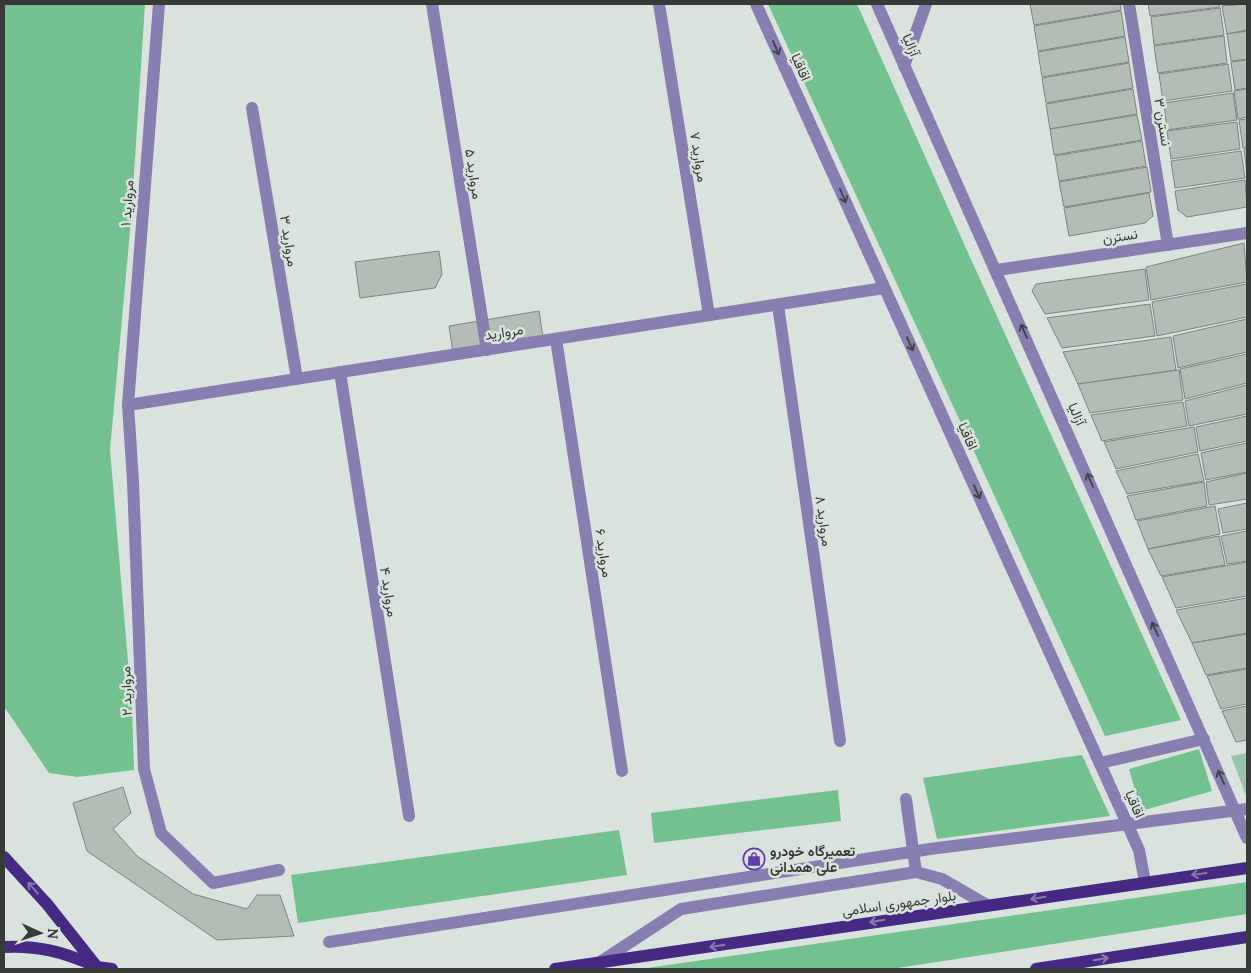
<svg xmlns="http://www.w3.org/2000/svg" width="1251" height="973" viewBox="0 0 1251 973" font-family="Lora,Vazirmatn,serif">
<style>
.green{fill:#97c7a6}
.forest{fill:#72c18e}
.building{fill:#b4bcb6;stroke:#7c847f}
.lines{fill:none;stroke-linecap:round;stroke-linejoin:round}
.minor{stroke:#887fb1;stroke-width:12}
.major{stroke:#462983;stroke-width:12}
.oneway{stroke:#43454a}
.oneway2{stroke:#887cab}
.labels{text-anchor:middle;stroke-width:5;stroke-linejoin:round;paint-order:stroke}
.street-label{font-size:14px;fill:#373b38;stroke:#d9e2dc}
.poi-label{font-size:14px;font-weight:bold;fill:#373b38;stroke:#d9e2dc;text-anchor:start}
</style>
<rect width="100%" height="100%" fill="#d9e2dc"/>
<path class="green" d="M1247 753V798L1231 756Z"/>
<g class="forest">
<path d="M4 4H145L131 220 110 450 132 709 134 770 77 777 49 773 5 708Z"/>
<path d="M768 4H857L969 255 1181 720 1105 736Z"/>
<path d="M1199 749 1212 791 1141 811 1129 769Z"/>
<path d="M1082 755 1110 816 937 839 923 778Z"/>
<path d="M838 790 841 821 654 843 651 813Z"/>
<path d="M619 830 627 875 298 923 291 875Z"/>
<path d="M1247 882V914L891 969H640Z"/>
</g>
<g class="building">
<path d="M1030 4H1120L1121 10 1034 25Z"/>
<path d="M1148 4H1219L1220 7 1150 16Z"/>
<path d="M1247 4V30L1227 34 1222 6Z"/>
<path d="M1220 8 1224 35 1154 45 1151 17Z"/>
<path d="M1121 11 1125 36 1038 51 1034 26Z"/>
<path d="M1247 31V59L1231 61 1227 34Z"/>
<path d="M1224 36 1227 63 1158 73 1154 46Z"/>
<path d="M1125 37 1129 62 1042 77 1038 52Z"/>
<path d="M1247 60V88L1235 90 1231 62Z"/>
<path d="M1129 63 1133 88 1046 103 1042 78Z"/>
<path d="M1228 64 1232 91 1163 101 1159 74Z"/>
<path d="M1133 89 1137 114 1050 129 1046 104Z"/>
<path d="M1247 89V117L1238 119 1234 91Z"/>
<path d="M1233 93 1237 120 1167 130 1164 103Z"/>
<path d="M1137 115 1142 140 1054 155 1050 129Z"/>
<path d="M1247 119V147L1243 148 1239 120Z"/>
<path d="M1237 122 1240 149 1171 159 1167 131Z"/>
<path d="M1142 141 1146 166 1059 181 1055 156Z"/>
<path d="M1244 149H1247V175Z"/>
<path d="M1241 151 1245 178 1175 188 1171 161Z"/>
<path d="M1147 167 1151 192 1064 207 1059 182Z"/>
<path d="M1245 180 1247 207 1187 217 1178 210 1175 191Z"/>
<path d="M1149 193 1153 216 1145 223 1069 236 1064 208Z"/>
<path d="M1244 243 1247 282 1151 300 1146 267Z"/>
<path d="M439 251 442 274 435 288 360 298 355 262Z"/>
<path d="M1145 269 1149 300 1045 314 1032 291 1036 284Z"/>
<path d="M1247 284V317L1157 336 1152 302Z"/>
<path d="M1150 304 1155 336 1062 348 1047 318Z"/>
<path d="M539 311 544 344 454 359 449 326Z"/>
<path d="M1247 319V352L1178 368 1173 336Z"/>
<path d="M1171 337 1176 370 1078 384 1063 352Z"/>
<path d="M1247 354V383L1185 399 1180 369Z"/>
<path d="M1179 370 1183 400 1090 413 1078 384Z"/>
<path d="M1247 385V414L1189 426 1185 401Z"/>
<path d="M1183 402 1187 426 1102 441 1091 415Z"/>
<path d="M1247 416V441L1200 451 1196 427Z"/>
<path d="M1194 427 1198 452 1116 469 1104 442Z"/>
<path d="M1247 443V472L1206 480 1201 453Z"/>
<path d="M1198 454 1204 481 1127 494 1116 471Z"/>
<path d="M1247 473V499L1209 505 1206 482Z"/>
<path d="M1204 482 1207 506 1136 520 1127 496Z"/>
<path d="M1247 503V529L1223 533 1218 509Z"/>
<path d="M1215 506 1220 534 1148 549 1137 521Z"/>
<path d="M1247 531V561L1227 564 1221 536Z"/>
<path d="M1219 536 1225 565 1161 576 1148 549Z"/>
<path d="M1247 562V596L1176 608 1162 577Z"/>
<path d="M1247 598V633L1192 643 1176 610Z"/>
<path d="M1247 634V668L1206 675 1192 643Z"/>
<path d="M1247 669V704L1221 709 1207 676Z"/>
<path d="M1247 706V740L1236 742 1222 711Z"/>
<path d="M123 787 131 813 113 829 137 856 193 894 247 909 257 895H280L294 936 217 940 87 851 73 803Z"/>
</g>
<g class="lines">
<g class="minor">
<path d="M159 4 128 405 133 481 144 769 161 833 213 883 279 870"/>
<path d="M432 4 487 350"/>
<path d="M659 4 709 315"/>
<path d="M756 4 1139 850 1145 882"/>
<path d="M877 4 1247 838"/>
<path d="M1129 4 1168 245"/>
<path d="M904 66 926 4"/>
<path d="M252 108 297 379"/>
<path d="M997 270 1247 233"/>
<path d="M778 305 840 741"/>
<path d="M556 339 622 771"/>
<path d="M340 372 409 816"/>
<path d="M128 405 884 288"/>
<path d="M1100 763 1204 739"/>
<path d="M906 799 916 872"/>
<path d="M329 942 930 849 1247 809"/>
<path d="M597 964 681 909 916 872 942 879 987 905"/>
</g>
<g class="major">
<path d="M4 857 47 904 97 967 112 969"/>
<path d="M4 947C37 945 63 952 93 965"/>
<path d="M555 969 1247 868"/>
<path d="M1036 969 1247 937"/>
</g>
</g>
<defs><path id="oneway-shaft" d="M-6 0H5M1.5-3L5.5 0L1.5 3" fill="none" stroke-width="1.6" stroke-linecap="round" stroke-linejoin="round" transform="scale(1.25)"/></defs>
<g class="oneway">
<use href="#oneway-shaft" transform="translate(776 48) rotate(66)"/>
<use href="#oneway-shaft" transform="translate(843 196) rotate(66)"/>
<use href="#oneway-shaft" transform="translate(1024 331) rotate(-114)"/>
<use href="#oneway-shaft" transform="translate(910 344) rotate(66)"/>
<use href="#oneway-shaft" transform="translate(1090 480) rotate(-114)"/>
<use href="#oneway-shaft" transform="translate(977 492) rotate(66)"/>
<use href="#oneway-shaft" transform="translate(1155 629) rotate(-114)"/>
<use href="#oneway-shaft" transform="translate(1221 777) rotate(-114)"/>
</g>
<g class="oneway2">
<use href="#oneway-shaft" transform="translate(1199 874) rotate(172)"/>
<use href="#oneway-shaft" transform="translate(33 888) rotate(-132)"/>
<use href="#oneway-shaft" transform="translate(1038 898) rotate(171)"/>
<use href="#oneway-shaft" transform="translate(877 921) rotate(171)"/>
<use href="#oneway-shaft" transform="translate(717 946) rotate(171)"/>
<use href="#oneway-shaft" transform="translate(1101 959) rotate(-9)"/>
</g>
<defs>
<g id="shop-ring" transform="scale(1.125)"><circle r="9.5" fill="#d9e2dc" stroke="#623cb4" stroke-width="1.5"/><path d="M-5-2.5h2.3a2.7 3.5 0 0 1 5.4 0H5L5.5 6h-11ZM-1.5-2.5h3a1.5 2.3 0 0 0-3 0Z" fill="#623cb4"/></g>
</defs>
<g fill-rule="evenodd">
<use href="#shop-ring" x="754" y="859"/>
</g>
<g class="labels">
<g class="street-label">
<text transform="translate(911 45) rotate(67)" y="5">آزالیا</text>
<text transform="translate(801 67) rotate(66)" y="5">اقاقیا</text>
<text transform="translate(1163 122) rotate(81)" y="5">نسترن ۳</text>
<text transform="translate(699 157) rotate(81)" y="5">مروارید ۷</text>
<text transform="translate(474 174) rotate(81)" y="5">مروارید ۵</text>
<text transform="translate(127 203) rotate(-86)" y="5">مروارید ۱</text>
<text transform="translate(1120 236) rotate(-8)" y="5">نسترن</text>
<text transform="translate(289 241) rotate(81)" y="5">مروارید ۳</text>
<text transform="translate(504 332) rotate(-9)" y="5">مروارید</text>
<text transform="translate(1077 414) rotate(66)" y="5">آزالیا</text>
<text transform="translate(968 436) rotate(66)" y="5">اقاقیا</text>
<text transform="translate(824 521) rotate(82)" y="5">مروارید ۸</text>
<text transform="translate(604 553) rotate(81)" y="5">مروارید ۶</text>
<text transform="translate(389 592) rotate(81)" y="5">مروارید ۴</text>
<text transform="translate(126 691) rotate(-92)" y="5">مروارید ۲</text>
<text transform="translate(1135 804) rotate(66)" y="5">اقاقیا</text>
<text transform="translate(899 903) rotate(-8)" y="5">بلوار جمهوری اسلامی</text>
</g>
<g class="poi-label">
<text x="770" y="856">تعمیرگاه خودرو<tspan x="770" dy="16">علی همدانی</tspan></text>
</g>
</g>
<rect width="1251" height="973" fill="none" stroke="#373b38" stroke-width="10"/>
<g transform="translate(40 933) rotate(93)" stroke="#d9e2dc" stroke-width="4" paint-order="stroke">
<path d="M0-4L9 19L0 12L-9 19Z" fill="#373b38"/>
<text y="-8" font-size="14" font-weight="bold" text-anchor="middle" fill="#373b38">N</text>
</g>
</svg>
